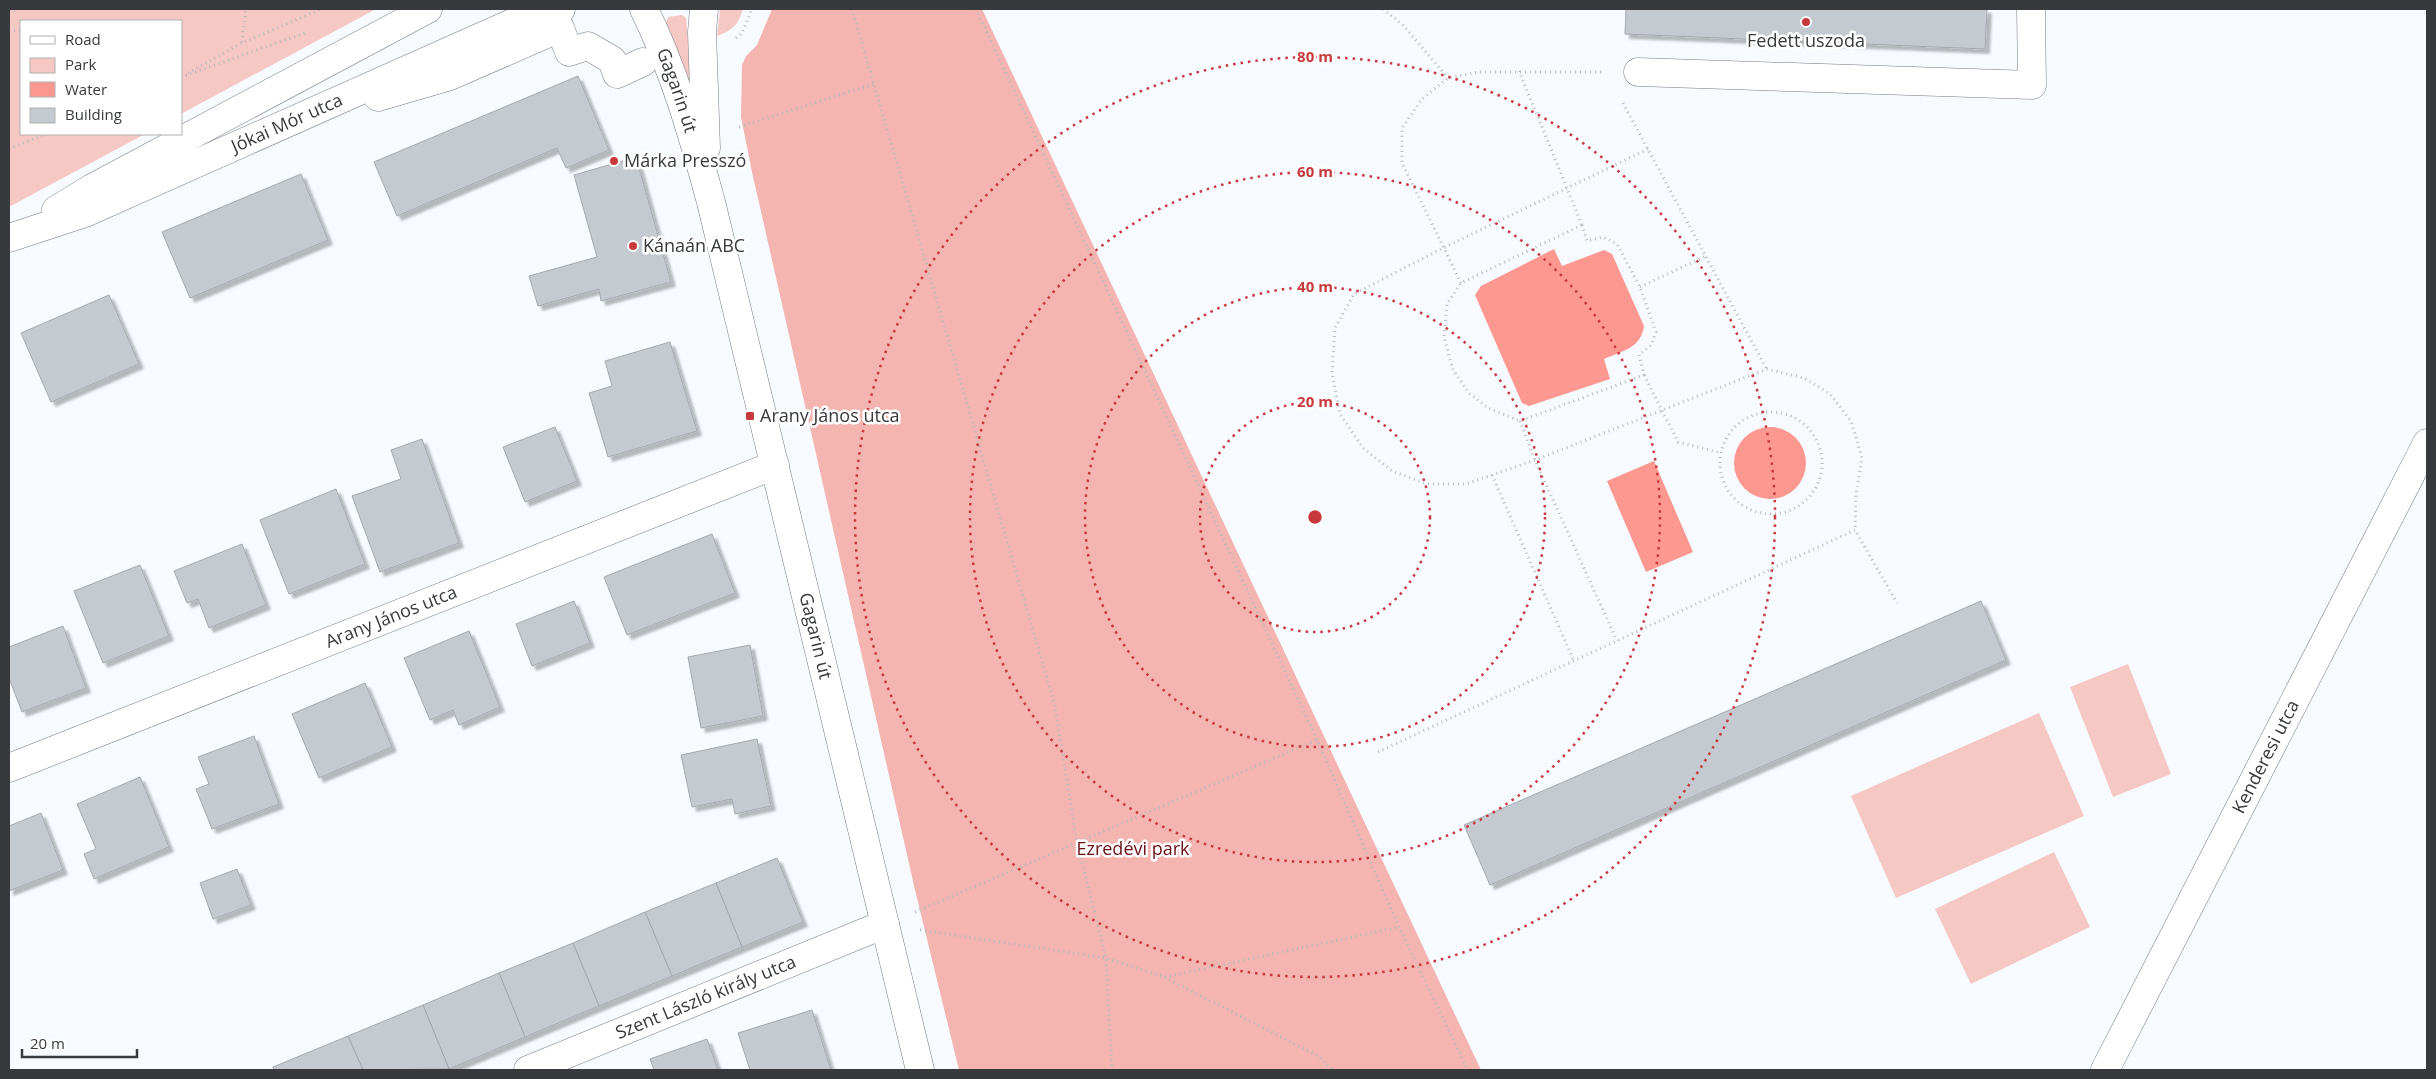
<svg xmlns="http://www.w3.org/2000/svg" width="2436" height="1079" viewBox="0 0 2436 1079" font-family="'Open Sans',sans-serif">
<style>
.green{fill:#f6c8c3}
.forest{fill:#f4b5b0}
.water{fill:#fd9890}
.building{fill:#c4cad0;stroke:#a3a9af;filter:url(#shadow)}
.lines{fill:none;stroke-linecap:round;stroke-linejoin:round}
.minor-casing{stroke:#757b81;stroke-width:29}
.path{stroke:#b6b9bd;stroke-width:3;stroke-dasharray:1 4;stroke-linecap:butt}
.minor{stroke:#fff;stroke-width:28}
.ring{fill:none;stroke:#c8393b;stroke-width:2.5;stroke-dasharray:2.5 5}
.poi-dot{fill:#c8393b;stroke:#fff;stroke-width:2}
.labels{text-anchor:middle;stroke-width:5;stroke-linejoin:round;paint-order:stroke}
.poi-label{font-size:18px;fill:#37393c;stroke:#fff;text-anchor:start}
.street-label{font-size:18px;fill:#37393c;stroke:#fff}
.park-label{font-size:18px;fill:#690f14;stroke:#fff}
.centre{fill:#c8393b;stroke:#fff;stroke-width:2.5}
.ring-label{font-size:15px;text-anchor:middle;font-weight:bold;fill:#c8393b;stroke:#fff;stroke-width:5;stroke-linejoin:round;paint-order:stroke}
</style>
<defs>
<filter id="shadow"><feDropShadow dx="4.5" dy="4.5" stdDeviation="1" flood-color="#0004"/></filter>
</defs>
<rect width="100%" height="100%" fill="#f7fbff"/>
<g class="green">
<path d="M9 9H376L181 114V21H21V134H145L9 207Z"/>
<path d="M720 9H743C738 25 733 30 717 36Z"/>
<path d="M682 15 686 18 693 94 666 22 668 17Z"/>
<path d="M2128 664 2171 774 2113 797 2070 687Z"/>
<path d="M2039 713 2084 816 1896 898 1851 796Z"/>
<path d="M2054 852 2090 927 1971 984 1935 909Z"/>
</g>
<path class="forest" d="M772 9H982L1481 1070H959L915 890 752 172 741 117 742 65 746 56 757 45Z"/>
<g class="water">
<path d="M1554 249 1562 266 1604 250 1612 254 1644 326C1641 348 1623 351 1604 359L1610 379 1529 406 1522 403 1475 295 1481 286Z"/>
<circle cx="1770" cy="463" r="36"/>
<path d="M1654 461 1693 552 1646 572 1607 481Z"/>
</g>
<g class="building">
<path d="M1626 9H1987L1985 49 1625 34Z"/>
<path d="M578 76 609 150 566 168 557 148 397 216 374 162Z"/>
<path d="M636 157 671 282 601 301 599 289 538 306 529 276 597 257 574 175Z"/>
<path d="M301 174 328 240 190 298 162 232Z"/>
<path d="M109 295 139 364 51 402 21 333Z"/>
<path d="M670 342 697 431 608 457 589 393 612 386 605 361Z"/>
<path d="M555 427 577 481 525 502 503 447Z"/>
<path d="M422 439 459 543 380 572 352 496 401 479 391 450Z"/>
<path d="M336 489 365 564 289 594 260 520Z"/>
<path d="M712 534 735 593 627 635 604 577Z"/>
<path d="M242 544 266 605 209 628 198 599 187 603 174 571Z"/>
<path d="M140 565 169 636 103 663 74 591Z"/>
<path d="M574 601 590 643 532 666 516 624Z"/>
<path d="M1981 601 2006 660 1490 885 1464 825Z"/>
<path d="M63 626 86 688 22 712 9 678V647Z"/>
<path d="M469 631 500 707 459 725 453 710 430 720 404 658Z"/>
<path d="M750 645 763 716 701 728 688 657Z"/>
<path d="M365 683 392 747 319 778 292 714Z"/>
<path d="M254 736 279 804 212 829 196 789 209 784 198 757Z"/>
<path d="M757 739 771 806 735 814 732 799 692 807 681 755Z"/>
<path d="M140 777 169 847 94 879 84 854 96 849 77 804Z"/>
<path d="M41 813 63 870 9 891V826Z"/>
<path d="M777 858 803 922 742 947 716 883Z"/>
<path d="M237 869 251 905 213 919 200 883Z"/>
<path d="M716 883 742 947 672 976 645 912Z"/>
<path d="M645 912 672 976 599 1006 573 943Z"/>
<path d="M573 943 599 1006 525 1037 499 973Z"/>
<path d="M499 973 525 1037 449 1069 423 1005Z"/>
<path d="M423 1005 449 1069 363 1070 348 1036Z"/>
<path d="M812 1010 831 1070H750L738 1033Z"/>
<path d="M348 1036 363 1070H274L273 1067Z"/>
<path d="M707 1039 718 1070H654L650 1059Z"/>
</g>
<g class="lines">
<g class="minor-casing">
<g id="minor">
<path id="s1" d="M644 9C674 70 693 136 711 202L920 1070"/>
<path d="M704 9 702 32 706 148"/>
<path d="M1638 72 2032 85 2031 9"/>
<path d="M378 97 450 76 560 28 569 52 588 46 612 60 617 74 643 62"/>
<path d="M56 210 92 188 428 9"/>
<path id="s2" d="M9 238 85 213 512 23 561 9"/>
<path id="s3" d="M9 768 775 465"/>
<path id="s4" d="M528 1070 885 924"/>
<path id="s5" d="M2105 1070 2427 443"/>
</g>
</g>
<g class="path">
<path d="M852 9 1055 706 1077 843 1106 958 1112 1070"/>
<path d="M976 9 1317 740 1399 927 1468 1070"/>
<path d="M1383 9 1402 24 1448 78"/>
<path d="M9 12 17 9"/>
<path d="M9 30 21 31"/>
<path d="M736 38 742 33 752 9"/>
<path d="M242 42 246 9"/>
<path d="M1519 71 1582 225"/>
<path d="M188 73 242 43 321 9"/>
<path d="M181 77 308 32"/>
<path d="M1623 103 1766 368"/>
<path d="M739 127 874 84"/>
<path d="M9 149 45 134"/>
<path d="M1648 149 1443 248 1354 294 1335 328 1332 373 1340 414 1363 448 1392 471 1427 484H1466L1535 460 1767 369 1804 378 1830 394 1851 421 1862 458 1856 494 1855 530"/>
<path d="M1582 225 1587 241 1603 237 1617 244 1640 287 1656 332 1651 345 1639 355 1644 375 1520 421 1488 408 1469 393 1453 370 1444 337 1447 304 1461 283Z"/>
<path d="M1461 283 1402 163V128L1422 99 1448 78 1478 72H1605"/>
<path d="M1640 287 1706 256"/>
<path d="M1644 375 1678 442 1721 453"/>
<circle cx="1771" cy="463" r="51"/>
<path d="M1520 421 1535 460 1617 641"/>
<path d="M1492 475 1574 661"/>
<path d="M1378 752 1855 530 1897 603"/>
<path d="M915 912 1317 740"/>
<path d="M920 930 1106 958 1164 977 1318 1056 1333 1070"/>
<path d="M1165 977 1399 927"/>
</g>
<use href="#minor" class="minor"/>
</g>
<g class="ring">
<circle cx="1315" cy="517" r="115"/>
<circle cx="1315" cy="517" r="230"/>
<circle cx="1315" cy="517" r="345"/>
<circle cx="1315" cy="517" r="460"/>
</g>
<g class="poi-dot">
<circle cx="1806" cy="22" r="5"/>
<circle cx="614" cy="161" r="5"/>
<circle cx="633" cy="246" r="5"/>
<rect x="745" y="411" width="10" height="10" rx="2.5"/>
</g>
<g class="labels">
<g class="poi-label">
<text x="1806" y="47" text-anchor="middle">Fedett uszoda</text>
<text x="624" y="167">Márka Presszó</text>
<text x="643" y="252">Kánaán ABC</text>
<text x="760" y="422">Arany János utca</text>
</g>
<g class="street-label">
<text dy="6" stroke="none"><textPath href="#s1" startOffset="88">Gagarin út</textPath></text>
<text dy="6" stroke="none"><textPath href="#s2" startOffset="301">Jókai Mór utca</textPath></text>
<text dy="6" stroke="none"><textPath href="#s3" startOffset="411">Arany János utca</textPath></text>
<text dy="6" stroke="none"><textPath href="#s1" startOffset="651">Gagarin út</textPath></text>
<text dy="6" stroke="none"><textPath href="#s5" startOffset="352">Kenderesi utca</textPath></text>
<text dy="6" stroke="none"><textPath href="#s4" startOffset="192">Szent László király utca</textPath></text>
</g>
<g class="park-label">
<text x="1133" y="855">Ezredévi park</text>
</g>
</g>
<circle cx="1315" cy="517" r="8" class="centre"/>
<g class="ring-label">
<text x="1315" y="62">80 m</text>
<text x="1315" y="177">60 m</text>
<text x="1315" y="292">40 m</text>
<text x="1315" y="407">20 m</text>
</g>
<rect width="2436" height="1079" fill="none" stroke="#37393c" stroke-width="20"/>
<rect x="20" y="20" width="162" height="115" fill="#ffffff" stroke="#afb0b1"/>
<rect x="30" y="36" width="25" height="8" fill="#ffffff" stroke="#afb0b1"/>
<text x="65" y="45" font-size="15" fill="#37393c">Road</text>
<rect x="30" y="58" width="25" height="15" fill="#f6c8c3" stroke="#afb0b1"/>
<text x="65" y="70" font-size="15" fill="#37393c">Park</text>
<rect x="30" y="82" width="25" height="15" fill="#fd9890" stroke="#afb0b1"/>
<text x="65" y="95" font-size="15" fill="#37393c">Water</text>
<rect x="30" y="108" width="25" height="15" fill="#c4cad0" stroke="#afb0b1"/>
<text x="65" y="120" font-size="15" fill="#37393c">Building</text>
<path d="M22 1049v8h115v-8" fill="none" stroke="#37393c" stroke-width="2.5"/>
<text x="30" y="1049" font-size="15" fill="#37393c" stroke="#ffffff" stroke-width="4" paint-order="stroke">20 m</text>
</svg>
